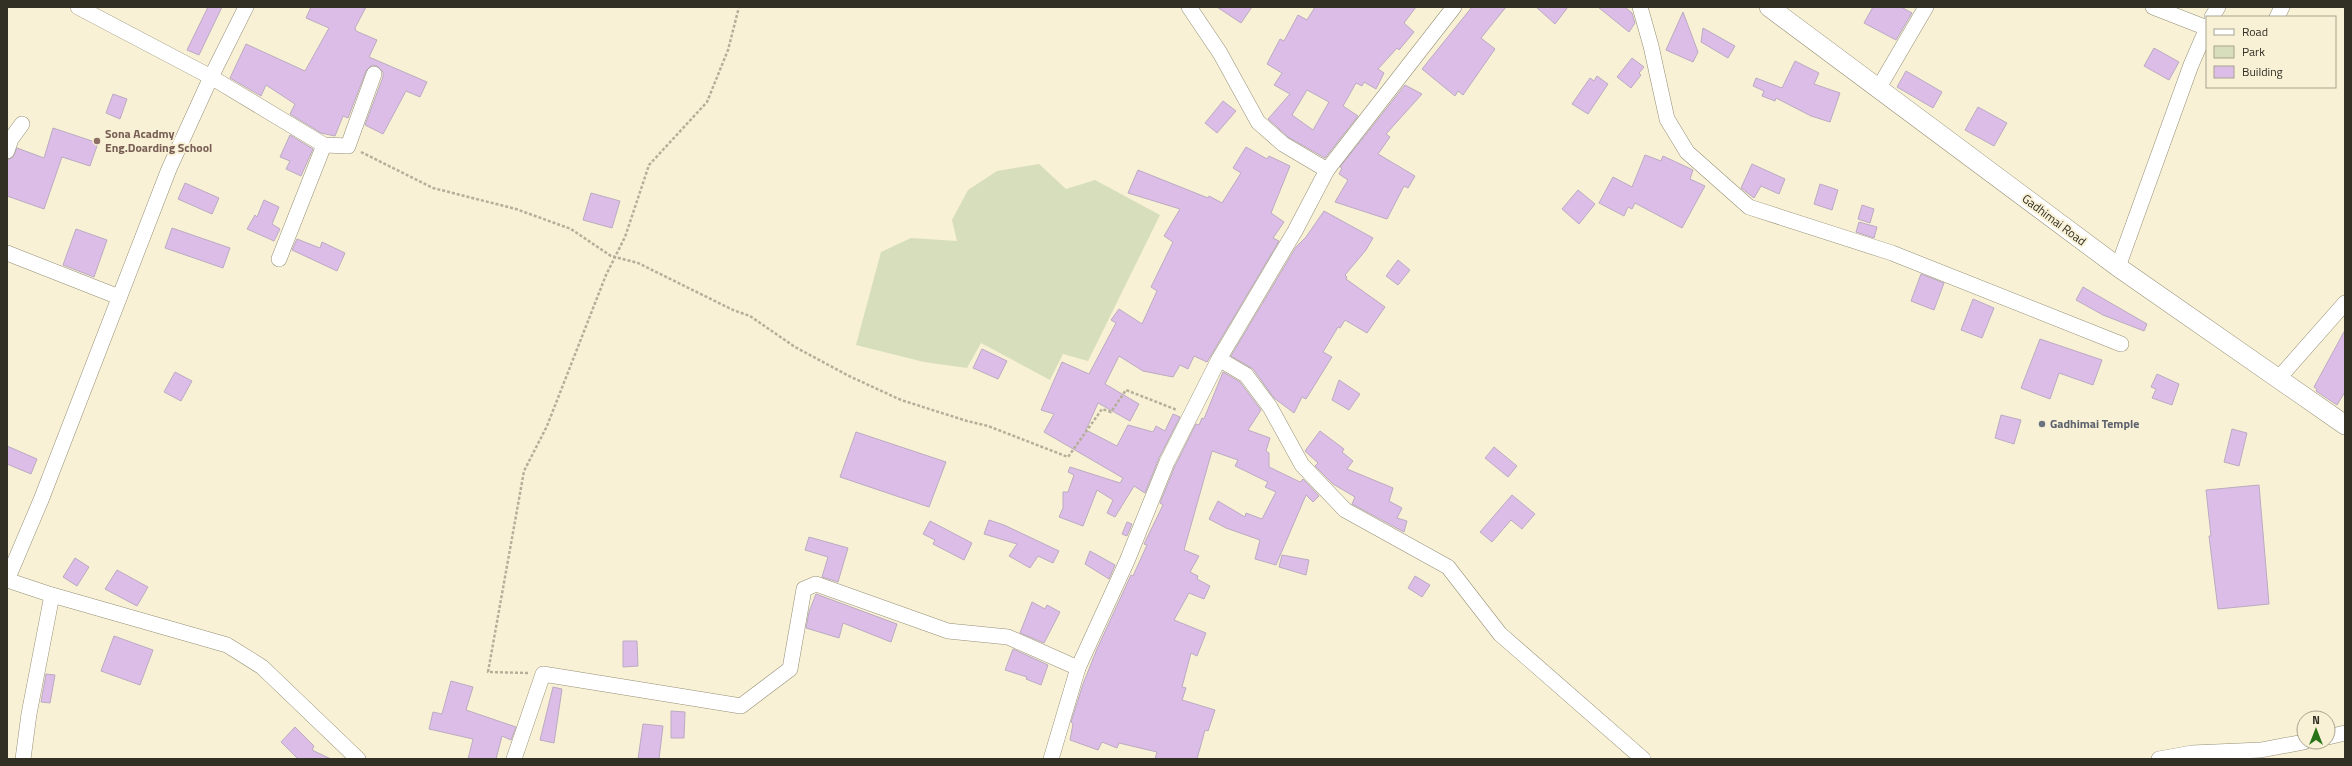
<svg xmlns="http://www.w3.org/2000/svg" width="2352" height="766" viewBox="0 0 2352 766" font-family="'Titillium Web',sans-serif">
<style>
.green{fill:#d6debc}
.building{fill:#dcbde7;stroke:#bbabc1;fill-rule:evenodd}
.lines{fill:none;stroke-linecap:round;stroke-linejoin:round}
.minor-casing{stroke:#958f76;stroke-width:16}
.tertiary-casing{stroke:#958f76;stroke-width:20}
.path{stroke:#b5af9a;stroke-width:2.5;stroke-dasharray:3 2;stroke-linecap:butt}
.minor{stroke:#fff;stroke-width:15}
.tertiary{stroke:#fff;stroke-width:19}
.education-dot{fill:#8d6e63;stroke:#f8f1d6;stroke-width:1.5}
.worship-dot{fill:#6b7280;stroke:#f8f1d6;stroke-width:1.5}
.labels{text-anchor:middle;stroke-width:4;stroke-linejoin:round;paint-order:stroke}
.education-label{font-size:12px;font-weight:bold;fill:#785e54;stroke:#f8f1d6;text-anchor:start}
.street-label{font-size:12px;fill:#322f25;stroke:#f8f1d6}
.worship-label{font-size:12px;font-weight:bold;fill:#5b616d;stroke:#f8f1d6;text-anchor:start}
</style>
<rect width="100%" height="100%" fill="#f8f1d6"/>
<path class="green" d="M1039 164 1066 189 1095 180 1160 215 1088 361 1063 354 1050 380 981 343 967 368 924 362 856 345 881 252 911 238 957 241 952 220 968 190 997 171Z"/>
<g class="building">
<path d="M208 7H222L199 55 187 50Z"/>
<path d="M311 7H366L355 28 356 31 377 40 369 57 427 82 420 97 406 91 383 134 365 125 383 77V72L377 66 372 65 366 71 348 118 343 116 335 136 321 133 290 114 295 104 266 85 261 96 230 78 246 44 305 71 329 28 306 18Z"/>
<path d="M1217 7H1252L1241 23Z"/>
<path d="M1315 7H1416L1404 23 1414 32 1399 50 1397 48 1378 69 1384 73 1376 89 1364 82 1362 86 1356 83 1343 106 1358 116 1325 158 1288 137 1268 119 1290 94 1274 85 1282 73 1267 64 1280 39 1284 41 1298 15 1307 20ZM1307 90 1329 102 1313 130 1292 115Z"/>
<path d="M1472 7H1506L1481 38 1495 49 1463 95 1458 91 1455 96 1422 69Z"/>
<path d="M1536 7H1568L1555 24Z"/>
<path d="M1598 7H1625L1632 13 1635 23 1629 32Z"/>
<path d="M1873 7H1901L1912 13 1896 40 1864 23Z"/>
<path d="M1683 12 1698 52 1693 62 1666 50Z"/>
<path d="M1703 28 1735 46 1728 58 1701 42Z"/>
<path d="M2154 48 2179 62 2169 80 2144 66Z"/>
<path d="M1632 58 1644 67 1639 73 1641 75 1631 88 1617 77Z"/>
<path d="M1795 61 1819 73 1814 84 1840 93 1830 122 1811 116 1776 98 1775 101 1762 96 1764 91 1753 86 1756 78 1782 88Z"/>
<path d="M1906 71 1942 92 1933 108 1897 87Z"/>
<path d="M1597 76 1608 84 1588 114 1572 104 1590 78 1594 81Z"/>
<path d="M1405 85 1422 94 1386 134 1390 137 1378 154 1415 176 1408 188 1404 186 1387 219 1335 202 1348 180 1339 174 1342 168 1340 167Z"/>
<path d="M113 94 127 99 120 119 106 113Z"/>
<path d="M1223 101 1236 111 1217 133 1205 123Z"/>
<path d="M1978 107 2007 123 1994 146 1965 130Z"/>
<path d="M53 128 98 143 90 166 62 157 44 209 7 196V160L13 157 17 148 44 158Z"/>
<path d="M290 135 313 149 301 176 286 169 290 161 280 157Z"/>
<path d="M1246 147 1267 159 1269 156 1290 166 1271 213 1284 222 1273 238 1279 241 1207 362 1194 356 1188 369 1180 365 1173 377 1143 371 1119 356 1105 384 1139 404 1130 421 1098 403 1086 430 1117 446 1128 425 1153 432 1156 426 1165 431 1173 414 1180 417 1159 458 1145 493 1134 486 1115 517 1107 513 1113 500 1097 490 1083 526 1059 517 1063 508V492H1068L1074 475 1068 472 1070 467 1120 483 1123 478 1044 432 1054 414 1041 410 1062 362 1089 374 1116 323 1111 320 1119 309 1142 324 1157 291 1151 287 1173 242 1164 236 1180 209 1128 193 1138 170 1208 198 1209 196 1222 203 1241 173 1233 168Z"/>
<path d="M1645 155 1661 161 1663 156 1693 170 1690 179 1705 186 1682 228 1635 203 1632 209 1628 207 1624 216 1599 203 1613 177 1632 187Z"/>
<path d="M1752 164 1785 179 1779 194 1761 186 1754 198 1741 188Z"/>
<path d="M185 183 219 198 212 214 178 199Z"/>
<path d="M1820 184 1838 190 1832 210 1814 204Z"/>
<path d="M1578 190 1595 204 1579 224 1562 209Z"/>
<path d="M591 193 620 201 612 228 583 220Z"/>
<path d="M264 200 279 207 272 224 280 229 274 241 247 229 255 215 257 217Z"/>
<path d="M1862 205 1874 209 1870 223 1858 219Z"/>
<path d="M1324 211 1373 238 1366 250 1345 275 1347 277 1346 279 1385 307 1367 333 1345 320 1340 328 1338 327 1323 352 1332 357 1306 399 1302 397 1294 413 1274 398 1253 369 1231 356 1296 247 1306 237Z"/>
<path d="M1859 222 1877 227 1874 238 1856 232Z"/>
<path d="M172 228 230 248 223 268 165 248Z"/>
<path d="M76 229 107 240 94 277 63 265Z"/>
<path d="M297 239 320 248 322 242 345 253 337 271 292 250Z"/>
<path d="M1398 260 1410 270 1398 285 1386 276Z"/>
<path d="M1921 274 1944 283 1934 310 1911 301Z"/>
<path d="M2083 287 2147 324 2144 331 2103 315 2076 300Z"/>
<path d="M1973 299 1994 308 1982 338 1961 330Z"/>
<path d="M2345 330V392L2337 405 2316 391 2317 389 2314 387Z"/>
<path d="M2040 339 2102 360 2093 385 2059 373 2050 399 2021 388Z"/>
<path d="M982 349 1007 361 998 379 973 368Z"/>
<path d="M175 372 192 381 181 401 164 392Z"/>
<path d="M1223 372 1240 382 1261 410 1248 430 1270 438 1266 451 1269 453V467L1300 482 1303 479 1319 496 1313 502 1306 495 1276 565 1255 559 1260 540 1226 528 1209 519 1218 501 1245 517 1246 513 1262 519 1276 492 1265 487 1268 482 1235 466 1238 460 1212 451 1184 550 1199 556 1190 572 1198 576 1197 579 1210 586 1204 599 1189 593 1174 620 1206 633 1197 656 1191 653 1182 687 1186 688 1182 700 1215 710 1208 731 1205 730 1197 759H1155L1157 752 1119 743 1117 748 1102 742 1098 750 1070 740 1073 724 1071 722 1083 684 1097 649 1131 575 1133 576 1147 545 1144 544 1163 505 1160 503 1175 466 1196 424 1199 425 1202 418 1204 419Z"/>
<path d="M2157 374 2179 384 2172 405 2152 398 2156 389 2151 387Z"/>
<path d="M1339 380 1360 394 1349 410 1332 400Z"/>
<path d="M2001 415 2021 420 2014 444 1995 438Z"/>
<path d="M2232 429 2247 433 2239 466 2224 462Z"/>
<path d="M1320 431 1344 449 1342 452 1353 461 1347 469 1393 488 1389 501 1402 508 1397 518 1407 521 1404 532 1352 504 1355 497 1333 484 1315 466 1318 463 1305 451Z"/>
<path d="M856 432 946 462 929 507 840 477Z"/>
<path d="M7 446 37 459 31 474 7 464Z"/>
<path d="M1494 447 1517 466 1508 477 1485 458Z"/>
<path d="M2259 485 2269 604 2218 609 2209 536H2211L2206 490Z"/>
<path d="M1512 495 1535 514 1522 529 1511 520 1492 542 1480 532Z"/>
<path d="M989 520 1004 525 1059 551 1053 563 1038 556 1030 568 1009 556 1017 544 984 534Z"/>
<path d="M930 521 972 543 964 560 933 544 935 540 923 534Z"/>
<path d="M1127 522 1132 524 1127 536 1122 534Z"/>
<path d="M809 537 848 548 838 582 822 577 828 557 805 550Z"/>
<path d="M1090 551 1115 565 1109 579 1085 564Z"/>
<path d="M1282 555 1309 560 1306 575 1279 567Z"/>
<path d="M75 558 89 567 77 586 63 577Z"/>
<path d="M117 570 148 587 137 606 105 589Z"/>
<path d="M1415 576 1430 585 1422 597 1408 588Z"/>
<path d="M816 594 897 624 891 642 843 623 839 638 806 628 809 612Z"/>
<path d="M1032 602 1045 609 1047 605 1060 612 1044 643 1020 633Z"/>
<path d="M114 636 153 650 140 685 101 671Z"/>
<path d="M623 641H637L638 666 623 667Z"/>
<path d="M1013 649 1048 665 1041 685 1026 679 1027 677 1005 670Z"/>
<path d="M46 674 55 675 50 703 41 702Z"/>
<path d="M451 681 473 687 466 710 516 727 511 740 502 736 496 759H468L473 739 429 729 433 712 442 714Z"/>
<path d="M553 687 562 689 554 743 540 740Z"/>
<path d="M671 711 685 712 684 738H671Z"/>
<path d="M643 724 663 726 659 759H638Z"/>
<path d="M295 727 314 746 312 750 331 759H298L281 742Z"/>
</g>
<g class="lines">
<g class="minor-casing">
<g id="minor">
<path d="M78 7 211 77 324 145 348 146 374 74"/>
<path d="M1189 7 1220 53 1258 122 1283 144 1327 170"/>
<path d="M1640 7 1651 46 1667 119 1687 152 1749 207 1892 253 2121 344"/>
<path d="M2153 7 2207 28"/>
<path d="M2212 17 2218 7"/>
<path d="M2277 17 2282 7"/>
<path d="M1878 89 1926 7"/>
<path d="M7 151 11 139 22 124"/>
<path d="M7 253 119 297"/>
<path d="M279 259 324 145"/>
<path d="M2118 267 2191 65 2207 28"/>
<path d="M1219 359 1246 375 1270 407 1302 465 1345 510 1448 567 1500 634 1643 759"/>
<path d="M2278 379 2345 303"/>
<path d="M7 580 41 500 169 169 211 77 246 7"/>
<path d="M7 580 52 595 227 645 262 667 358 759"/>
<path d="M2328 737 2345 733"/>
<path d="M23 759 29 714 52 595"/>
<path d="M514 759 543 674 741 706 790 669 804 589 816 584 948 631 1008 637 1078 668"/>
<path d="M1051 759 1078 668 1127 561 1167 462 1219 359 1295 231 1327 170 1454 7"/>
<path d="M2159 759 2192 753 2261 750 2304 742"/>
</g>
</g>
<g class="tertiary-casing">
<path id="tertiary" d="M1769 7 2118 267 2345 425"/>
</g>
<g class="path">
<path d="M361 152 433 188 516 209 571 229 611 256 638 263 733 310 750 316 795 347 849 376 901 400 967 421 988 426 1068 457 1102 409 1111 412 1126 390 1177 410"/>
<path d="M528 673 488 672 524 471 547 426 606 275 625 237 649 165 707 102 728 50 739 7"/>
</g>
<use href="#minor" class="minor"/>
<use href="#tertiary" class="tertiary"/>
</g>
<circle class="education-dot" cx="97" cy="141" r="4"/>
<circle class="worship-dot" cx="2042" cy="424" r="4"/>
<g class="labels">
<g class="education-label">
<text x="105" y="138">Sona Acadmy<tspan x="105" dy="14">Eng.Doarding School</tspan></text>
</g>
<g class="street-label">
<text transform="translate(2054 220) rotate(37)" y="4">Gadhimai Road</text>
</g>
<g class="worship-label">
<text x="2050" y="428">Gadhimai Temple</text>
</g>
</g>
<rect width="2352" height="766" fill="none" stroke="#322f25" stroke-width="16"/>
<rect x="2206" y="16" width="130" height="72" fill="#f8f1d6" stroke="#a9a38f"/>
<rect x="2214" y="29" width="20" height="6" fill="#ffffff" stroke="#a9a38f"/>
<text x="2242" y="36" font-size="12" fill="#322f25">Road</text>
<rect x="2214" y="46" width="20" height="12" fill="#d6debc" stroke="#a9a38f"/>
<text x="2242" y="56" font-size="12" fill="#322f25">Park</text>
<rect x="2214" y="66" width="20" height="12" fill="#dcbde7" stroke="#a9a38f"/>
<text x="2242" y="76" font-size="12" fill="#322f25">Building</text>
<g transform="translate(2316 730)"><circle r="19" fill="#f8f1d6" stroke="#a9a38f"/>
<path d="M0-3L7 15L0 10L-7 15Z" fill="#287317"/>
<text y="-6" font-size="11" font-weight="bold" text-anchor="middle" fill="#322f25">N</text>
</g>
</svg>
